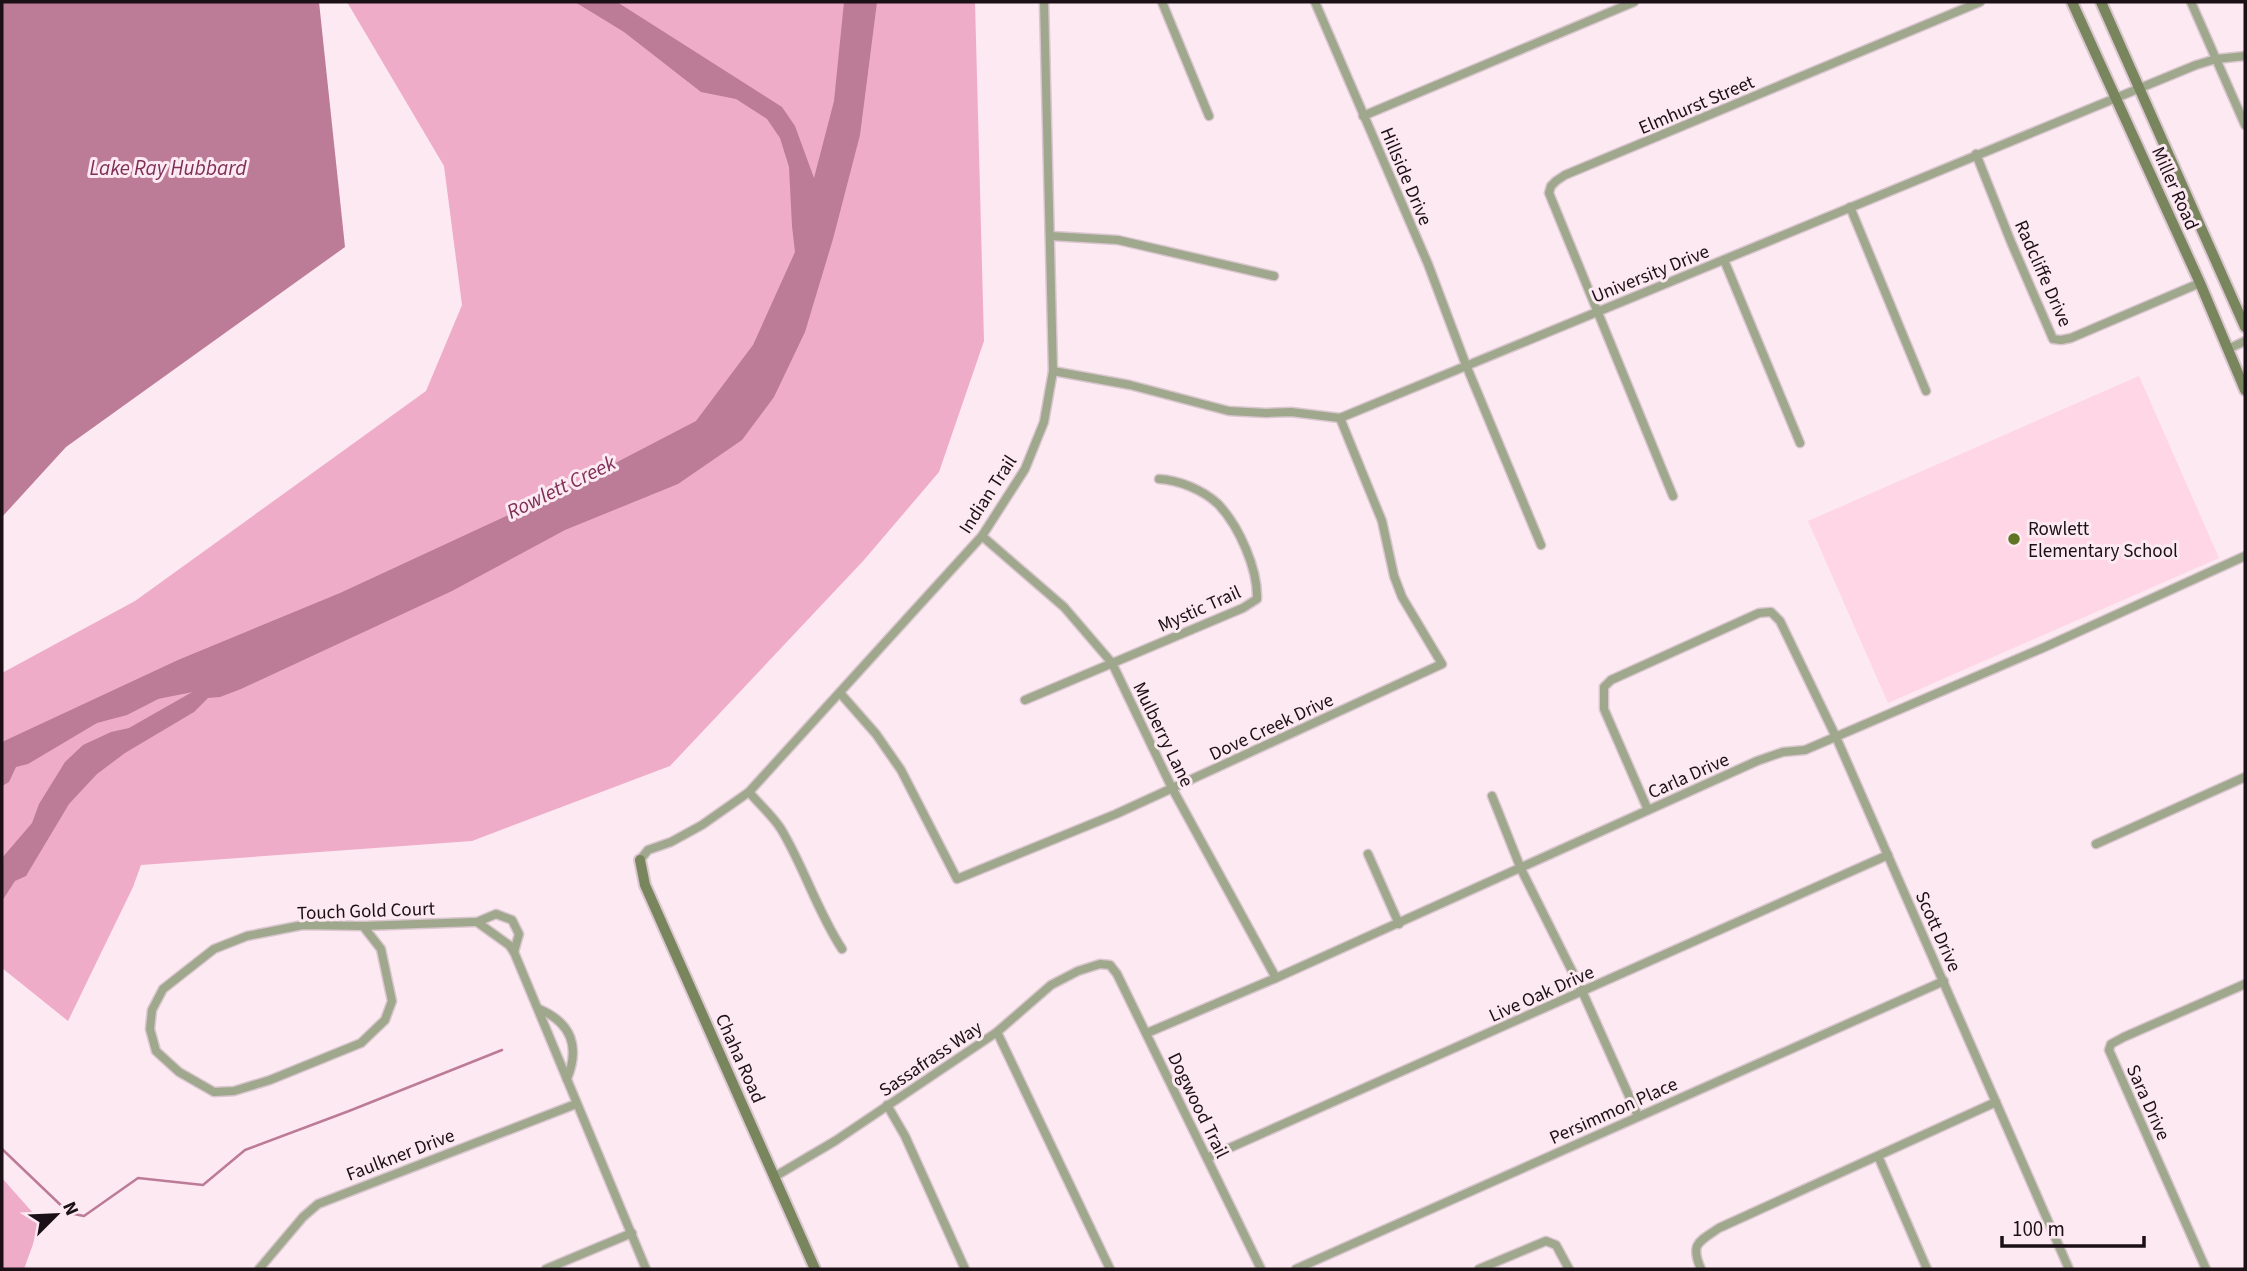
<svg xmlns="http://www.w3.org/2000/svg" width="2247" height="1271" viewBox="0 0 2247 1271" font-family="'Source Sans 3',sans-serif">
<style>
.built{fill:#fed6e6}
.green{fill:#efacc9}
.water{fill:#bc7b97}
.lines{fill:none;stroke-linecap:round;stroke-linejoin:round}
.stream{stroke:#bc7b97;stroke-width:2.5}
.river{stroke:#bc7b97;stroke-width:18}
.street-casing{stroke:#d9c6ce;stroke-width:11}
.secondary-casing{stroke:#d9c6ce;stroke-width:14}
.street{stroke:#9fa88d;stroke-width:8}
.secondary{stroke:#78855d;stroke-width:10}
.poi-dot{fill:#5f7425;stroke:#fde9f1;stroke-width:2.5}
.labels{text-anchor:middle;stroke-width:6;stroke-linejoin:round;paint-order:stroke}
.street-label{font-size:19px;fill:#1b1015;stroke:#fde9f1}
.poi-label{font-size:19px;fill:#1b1015;stroke:#fde9f1;text-anchor:start}
.water-label{font-size:21px;font-style:italic;fill:#7e2f57;stroke:#fde9f1}
</style>
<rect width="100%" height="100%" fill="#fde9f1"/>
<path class="built" d="M2139 376 2219 558 1888 703 1808 521Z"/>
<g class="green">
<path d="M347 2H975L984 341 939 472 864 560 670 766 472 841 141 865 133 887 68 1021 2 968V673L135 601 426 391 462 305 444 166Z"/>
<path d="M2 1178 41 1222 24 1269H2Z"/>
</g>
<g class="water">
<path d="M2 2H319L345 247 66 447 2 517Z"/>
<path d="M575 2H617L782 107 795 126 814 178 834 101 844 2H877L860 135 833 239 805 332 774 397 742 440 678 484 565 530 452 591 241 689 220 697 208 698 194 712 125 753 97 774 69 804 26 876 15 881 2 901V858L32 823 39 804 65 762 83 745 111 732 129 728 208 683 178 679 172 683 170 693 127 715 97 723 28 764 16 767 9 782 2 786V742L178 660 340 593 571 486 696 421 753 345 795 252 792 226 789 167 780 138 767 119 736 99 701 92 624 32Z"/>
</g>
<g class="lines">
<path class="stream" d="M2 1149 69 1213 84 1216 138 1178 203 1185 245 1150 349 1111 502 1050"/>
<path class="river" d="M147 692 218 678 225 675"/>
<g class="street-casing">
<g id="street">
<path d="M1162 2 1209 116"/>
<path d="M1315 2 1428 264 1466 365 1541 545"/>
<path d="M2191 2 2245 125"/>
<path d="M1363 116 1634 2"/>
<path d="M1976 154 2011 242 2053 339 2061 340 2071 338 2200 283"/>
<path d="M1850 207 1926 391"/>
<path d="M1051 236 1118 240 1274 276"/>
<path d="M1724 260 1800 443"/>
<path d="M2228 349 2245 341"/>
<path d="M1053 371 1130 385 1229 411 1266 413 1291 412 1340 418 2196 65 2216 59 2245 56"/>
<path d="M1673 496 1549 193 1551 186 1556 181 1565 175 1980 2"/>
<path d="M982 536 1064 607 1112 663 1172 788 1276 978"/>
<path d="M840 693 876 734 901 770 957 879 1116 814 1442 664 1402 597 1394 576 1382 521 1340 418"/>
<path d="M1025 700 1243 608 1257 599C1258 569 1239 526 1218 504 1203 490 1179 480 1159 479"/>
<path d="M749 792C759 804 772 815 781 829 804 867 817 911 842 949"/>
<path d="M1492 796 1521 869 1582 991 1638 1116"/>
<path d="M1648 810 1604 709V687L1611 680 1759 613 1771 612 1780 621 1836 737 2069 1269"/>
<path d="M2096 844 2245 777"/>
<path d="M1368 854 1399 924"/>
<path d="M640 860 648 850 671 842 702 825 749 792 982 536 1025 469 1044 422 1053 371 1044 2"/>
<path d="M477 922 496 914 512 920 519 934 514 952"/>
<path d="M363 926 381 949 392 1001 385 1020 361 1043 270 1080 234 1091 214 1092 179 1072 156 1051 150 1029 152 1010 163 989 214 949 247 936 303 925 363 926 473 922H477L509 945 514 952 646 1269"/>
<path d="M539 1009C572 1023 580 1047 567 1079"/>
<path d="M997 1032 1110 1269"/>
<path d="M1147 1033 1276 978 1757 761 1783 752 1805 750 2045 647 2245 556"/>
<path d="M887 1105 905 1136 965 1269"/>
<path d="M1878 1156 1927 1269"/>
<path d="M1207 1158 1888 855"/>
<path d="M774 1177 835 1141 997 1032 1051 985 1078 971 1100 964 1110 965 1117 974 1261 1269"/>
<path d="M259 1269 303 1217 318 1204 576 1104"/>
<path d="M546 1269 632 1233"/>
<path d="M1296 1269 1944 981"/>
<path d="M1479 1269 1546 1241 1556 1245 1569 1269"/>
<path d="M1701 1269C1690 1244 1698 1242 1719 1228L1996 1102"/>
<path d="M2206 1269 2109 1050 2111 1044 2124 1037 2245 984"/>
</g>
</g>
<g class="secondary-casing">
<g id="secondary">
<path d="M2072 2 2200 283 2245 390"/>
<path d="M2101 2 2245 327"/>
<path d="M640 860 645 885 815 1269"/>
</g>
</g>
<use href="#street" class="street"/>
<use href="#secondary" class="secondary"/>
</g>
<circle class="poi-dot" cx="2014" cy="539" r="7"/>
<g class="labels">
<g class="street-label">
<text transform="translate(1696 104) rotate(-23)" y="7">Elmhurst Street</text>
<text transform="translate(1407 176) rotate(67)" y="7">Hillside Drive</text>
<text transform="translate(2176 188) rotate(66)" y="7">Miller Road</text>
<text transform="translate(1650 273) rotate(-22)" y="7">University Drive</text>
<text transform="translate(2044 273) rotate(66)" y="7">Radcliffe Drive</text>
<text transform="translate(987 494) rotate(-57)" y="7">Indian Trail</text>
<text transform="translate(1199 608) rotate(-24)" y="7">Mystic Trail</text>
<text transform="translate(1271 726) rotate(-25)" y="7">Dove Creek Drive</text>
<text transform="translate(1164 734) rotate(64)" y="7">Mulberry Lane</text>
<text transform="translate(1688 775) rotate(-24)" y="7">Carla Drive</text>
<text transform="translate(366 910) rotate(-2)" y="7">Touch Gold Court</text>
<text transform="translate(1939 931) rotate(66)" y="7">Scott Drive</text>
<text transform="translate(1541 993) rotate(-24)" y="7">Live Oak Drive</text>
<text transform="translate(741 1058) rotate(66)" y="7">Chaha Road</text>
<text transform="translate(930 1058) rotate(-34)" y="7">Sassafrass Way</text>
<text transform="translate(2149 1102) rotate(66)" y="7">Sara Drive</text>
<text transform="translate(1199 1105) rotate(64)" y="7">Dogwood Trail</text>
<text transform="translate(1613 1110) rotate(-24)" y="7">Persimmon Place</text>
<text transform="translate(400 1154) rotate(-21)" y="7">Faulkner Drive</text>
</g>
<g class="poi-label">
<text x="2028" y="535">Rowlett<tspan x="2028" dy="22">Elementary School</tspan></text>
</g>
<g class="water-label">
<text x="168" y="175">Lake Ray Hubbard</text>
<text transform="translate(561 487) rotate(-26)" y="7">Rowlett Creek</text>
</g>
</g>
<rect width="2247" height="1271" fill="none" stroke="#1b1015" stroke-width="7"/>
<g transform="translate(56 1215) rotate(66)" stroke="#fde9f1" stroke-width="5" paint-order="stroke">
<path d="M0-5L12 26L0 18L-12 26Z" fill="#1b1015"/>
<text y="-10" font-size="19" font-weight="bold" text-anchor="middle" fill="#1b1015">N</text>
</g>
<path d="M2002 1236v10h142v-10" fill="none" stroke="#1b1015" stroke-width="3.5"/>
<text x="2012" y="1236" font-size="21" fill="#1b1015" stroke="#fde9f1" stroke-width="5" paint-order="stroke">100 m</text>
</svg>
